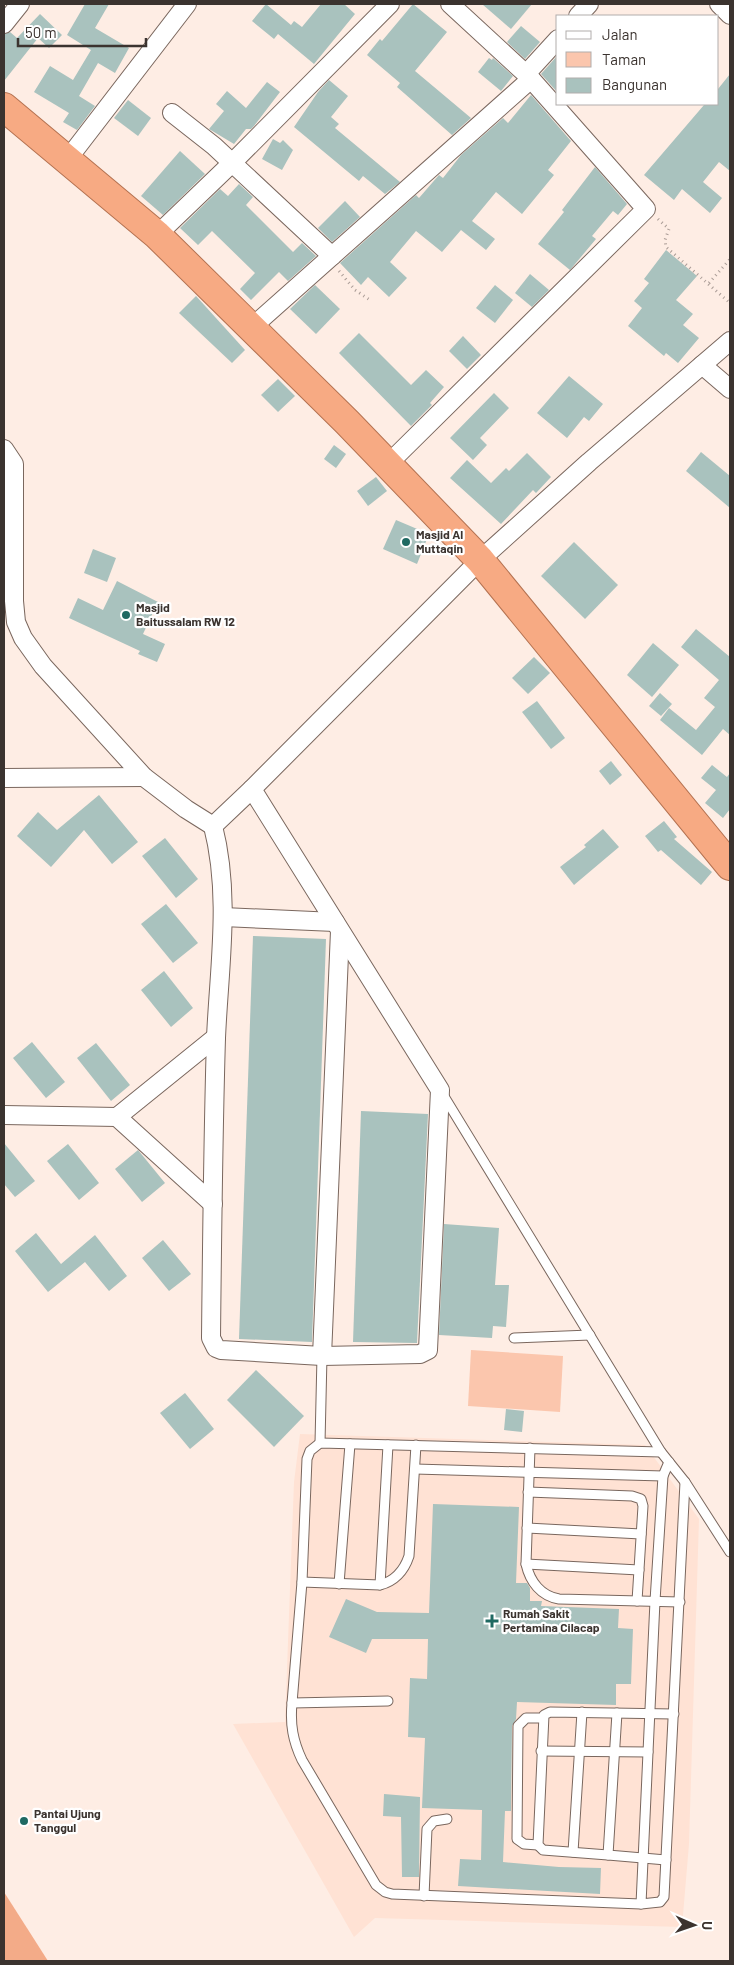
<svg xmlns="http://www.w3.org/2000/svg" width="734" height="1965" viewBox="0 0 734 1965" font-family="Barlow,sans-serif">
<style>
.built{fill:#ffe2d4}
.green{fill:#fbc6ad}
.water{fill:#f3ab88}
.building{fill:#a9c2be}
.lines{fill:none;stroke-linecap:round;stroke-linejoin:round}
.service-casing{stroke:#7a675e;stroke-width:11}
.minor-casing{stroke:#7a675e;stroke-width:20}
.trunk-casing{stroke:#b47251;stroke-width:30}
.path{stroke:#ab9d97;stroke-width:3;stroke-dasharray:1 4;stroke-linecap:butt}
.service{stroke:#fff;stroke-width:9}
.minor{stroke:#fff;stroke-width:18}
.trunk{stroke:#f7aa83;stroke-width:28}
.poi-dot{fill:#1f6962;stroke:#fff;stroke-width:2}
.labels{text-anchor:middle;stroke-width:4.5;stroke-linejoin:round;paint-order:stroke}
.poi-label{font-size:12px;font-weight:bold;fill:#3b332f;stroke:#fff;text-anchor:start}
</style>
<rect width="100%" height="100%" fill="#feede4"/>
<path class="built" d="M300 1434 645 1445 699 1519 689 1844 682 1927 375 1918 354 1937 233 1724 285 1722 294 1482Z"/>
<path class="green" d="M471 1350 563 1356 560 1412 468 1406Z"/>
<path class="water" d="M4 1892 48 1961H4Z"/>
<g class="building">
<path d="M85 4H109L95 28 129 48 115 73 98 63 79 96 95 106 77 130 63 122 69 113 34 92 50 66 73 80 91 50 67 35Z"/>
<path d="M266 4 291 25 294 21 302 27 321 4H344L355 14 314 64 278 34 274 39 252 21Z"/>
<path d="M413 4 447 32 415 71 471 118 452 135 397 87 400 83 367 55 380 39 382 41Z"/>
<path d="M482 4H532L511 29Z"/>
<path d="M40 14 62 35 49 48 38 38 4 81V34L10 32 17 38Z"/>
<path d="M521 26 540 42 525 59 507 42Z"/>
<path d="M557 56 558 57V93L541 74Z"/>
<path d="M489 58 492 60 493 58 513 76 501 91 478 72Z"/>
<path d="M730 74V171L719 162 703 182 722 198 710 213 682 189 674 200 644 175 704 105 718 104V89Z"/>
<path d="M329 80 348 96 331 117 339 124 335 128 400 182 385 194 363 176 359 181 294 127 318 92Z"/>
<path d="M267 82 280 92 254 126 251 129H246L234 144 209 129 224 111 216 104 227 91 246 108Z"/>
<path d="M531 95 571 141 548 170 554 175 522 214 496 192 472 221 495 239 486 250 461 230 442 252 416 231 390 262 407 278 389 297 368 277 361 285 340 263 416 195 419 198 439 175 443 178 461 155 503 118 508 123Z"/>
<path d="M128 100 151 118 138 136 114 118Z"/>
<path d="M273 139 280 143 283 140 293 150 282 170 262 159Z"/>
<path d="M180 151 205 174 163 215 141 196Z"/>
<path d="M595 167 627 204 618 215 613 211 592 236 596 239 570 270 538 244 564 212 562 210Z"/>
<path d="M239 184 253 197 246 205 293 252 302 243 316 256 288 281 279 272 251 300 240 289 255 273 212 231 198 245 180 228 220 189 228 196Z"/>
<path d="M345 201 360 217 332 242 318 228Z"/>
<path d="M666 250 697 276 676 300 693 314 683 325 699 338 678 363 666 353 664 356 628 326 642 308 634 301 649 283 644 279Z"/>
<path d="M530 274 549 290 532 307 515 293Z"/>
<path d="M315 285 340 309 316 334 290 309Z"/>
<path d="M495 285 513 300 495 323 476 308Z"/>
<path d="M196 296 245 350 232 363 179 313Z"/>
<path d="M359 333 411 385 426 370 444 387 430 403 432 405 411 426 339 353Z"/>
<path d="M463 336 481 355 467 369 449 351Z"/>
<path d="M569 376 603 404 589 421 584 417 567 438 537 413Z"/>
<path d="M278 379 295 396 278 412 261 395Z"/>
<path d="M494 393 509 408 480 438 487 445 473 460 450 438Z"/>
<path d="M334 445 346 454 336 468 324 459Z"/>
<path d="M701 452 730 476V508L686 471Z"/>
<path d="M527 453 551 477 536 493 533 490 501 524 450 478 467 460 491 483 506 468 509 471Z"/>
<path d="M376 477 387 491 368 506 357 491Z"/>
<path d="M396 520 429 534 417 564 383 549Z"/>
<path d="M574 542 618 585 585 619 541 576Z"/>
<path d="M93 549 116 558 107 582 84 573Z"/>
<path d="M117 581 158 602 143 634 165 644 157 662 138 654 140 651 69 618 78 598 103 610Z"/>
<path d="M696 629 730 657V735L723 729 702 755 660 720 669 708 696 730 715 707 704 698 719 680 681 647Z"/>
<path d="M653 643 679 665 652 697 627 675Z"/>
<path d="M534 657 550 673 528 694 512 678Z"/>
<path d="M660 693 672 704 661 716 649 706Z"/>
<path d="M537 701 565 738 551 749 522 712Z"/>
<path d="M611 761 622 775 610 785 599 771Z"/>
<path d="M712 765 727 777 730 773V809L723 818 705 803 716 790 701 778Z"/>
<path d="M99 795 138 842 112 864 84 830 51 867 17 836 38 812 57 830Z"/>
<path d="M664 821 677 837 674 839 712 872 701 885 661 850 658 852 645 836Z"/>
<path d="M603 829 619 847 574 885 560 867 586 847 584 845Z"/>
<path d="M165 838 198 879 176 898 142 856Z"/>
<path d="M166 904 198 943 173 963 141 924Z"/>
<path d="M253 936 326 939 312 1342 239 1339Z"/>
<path d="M164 971 193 1008 171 1027 141 990Z"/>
<path d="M32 1042 65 1082 46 1098 13 1058Z"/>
<path d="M96 1043 130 1085 111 1101 77 1058Z"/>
<path d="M361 1111 428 1114 417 1343 353 1342Z"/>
<path d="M4 1143 35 1181 15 1197 4 1184Z"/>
<path d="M68 1144 99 1183 79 1200 47 1161Z"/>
<path d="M138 1150 165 1183 142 1202 115 1169Z"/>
<path d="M444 1224 499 1228 495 1285H509L506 1327 493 1326 492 1338 439 1335Z"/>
<path d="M36 1233 61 1264 95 1235 127 1276 109 1291 85 1262 48 1292 15 1251Z"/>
<path d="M163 1240 191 1274 169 1291 142 1258Z"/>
<path d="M256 1370 304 1416 274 1447 227 1400Z"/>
<path d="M185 1393 214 1429 190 1449 160 1413Z"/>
<path d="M506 1409 524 1411 522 1432 504 1430Z"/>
<path d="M433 1504 519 1507 516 1583H527L530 1588V1601H542L541 1606 619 1609 618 1628 633 1629 631 1684H616V1705L517 1702 516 1719 512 1726 511 1811H505L503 1862 559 1867 601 1868 600 1894 458 1886 460 1859 481 1860 482 1810 422 1808 425 1738 408 1737 410 1678 427 1679 428 1639H372L366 1653 329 1637 346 1599 377 1612 429 1613Z"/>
<path d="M384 1794 420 1797 419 1877H402L401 1817 383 1816Z"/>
</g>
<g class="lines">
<g class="service-casing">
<g id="service">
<path d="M442 1093 661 1452 685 1482 730 1552"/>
<path d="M514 1338 590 1335"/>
<path d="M320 1443 322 1356"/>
<path d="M530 1448 526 1564C530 1582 541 1596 559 1599L680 1602"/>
<path d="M669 1462 663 1476 655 1601 641 1904 660 1902 664 1897 685 1482"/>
<path d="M415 1469 663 1476"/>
<path d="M528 1492 632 1496 641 1499 643 1506 637 1601"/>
<path d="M527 1528 641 1534"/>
<path d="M526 1564 639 1570"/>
<path d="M302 1582 380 1585C395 1581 404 1571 409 1556L416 1445"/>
<path d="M339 1584 350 1444"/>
<path d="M380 1585 388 1445"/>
<path d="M388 1701 292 1703 302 1582 307 1459 310 1451 320 1443 661 1452"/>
<path d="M292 1703C290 1725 293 1741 302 1760L376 1885 385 1892 392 1894 641 1904"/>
<path d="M617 1713 608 1855 666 1860"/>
<path d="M541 1751 648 1752"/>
<path d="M538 1845 524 1844 517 1839 518 1726 526 1718H542"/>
<path d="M573 1852 582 1712"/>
<path d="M608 1855 543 1850 538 1845 544 1715 550 1712 674 1714"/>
<path d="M424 1896 427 1829 434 1821 447 1819"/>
</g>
</g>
<g class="minor-casing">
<g id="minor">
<path d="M450 4 526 74"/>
<path d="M719 4 730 15"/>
<path d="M578 16 589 4"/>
<path d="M4 24 20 4"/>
<path d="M172 113 214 146 332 256"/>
<path d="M67 160 187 4"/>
<path d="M157 235 232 163 390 4"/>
<path d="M251 328 531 79 526 74 558 39"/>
<path d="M702 365 730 389"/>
<path d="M4 449 14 464V601L16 622 23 638 43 666 144 777 186 809 213 826 252 789"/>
<path d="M388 464 646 209 531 79"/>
<path d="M4 778 144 777"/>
<path d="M213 826C231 896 219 967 216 1038 213 1138 212 1238 211 1338L216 1348 221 1350 322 1356 340 931"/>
<path d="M223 917 335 922"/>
<path d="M4 1115 117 1117 216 1037"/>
<path d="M117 1117 213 1204"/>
<path d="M322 1356 420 1354 428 1350 440 1090 252 789 480 560 589 462 730 341"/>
</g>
</g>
<g class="trunk-casing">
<path id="trunk" d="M4 107 157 235 347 422 480 560 730 866"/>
</g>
<g class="path">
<path d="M658 219 669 229 665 240 666 247 730 303"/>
<path d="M339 271 355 290 370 300"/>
<path d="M709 283 730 259"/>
</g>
<use href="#service" class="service"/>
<use href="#minor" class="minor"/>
<use href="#trunk" class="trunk"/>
</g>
<g class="poi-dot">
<circle cx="406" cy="542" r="5"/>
<circle cx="126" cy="615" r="5"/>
<path d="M489.5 1613.5h5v5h5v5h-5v5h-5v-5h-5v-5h5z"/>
<circle cx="24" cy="1821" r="5"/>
</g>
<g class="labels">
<g class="poi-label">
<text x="416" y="539">Masjid Al<tspan x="416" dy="14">Muttaqin</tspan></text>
<text x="136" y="612">Masjid<tspan x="136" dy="14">Baitussalam RW 12</tspan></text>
<text x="503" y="1618">Rumah Sakit<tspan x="503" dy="14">Pertamina Cilacap</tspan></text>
<text x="34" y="1818">Pantai Ujung<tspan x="34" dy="14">Tanggul</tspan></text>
</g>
</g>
<rect width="734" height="1965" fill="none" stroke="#3b332f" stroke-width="10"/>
<rect x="556" y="15" width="162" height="90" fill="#ffffff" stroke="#b1adac"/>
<rect x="566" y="31" width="25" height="8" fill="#ffffff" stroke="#b1adac"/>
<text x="602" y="40" font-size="15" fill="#3b332f">Jalan</text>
<rect x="566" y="52" width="25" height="15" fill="#fbc6ad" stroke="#b1adac"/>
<text x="602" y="65" font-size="15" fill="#3b332f">Taman</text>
<rect x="566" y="78" width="25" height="15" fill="#a9c2be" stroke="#b1adac"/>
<text x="602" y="90" font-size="15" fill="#3b332f">Bangunan</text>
<g transform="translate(694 1925) rotate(92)" stroke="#ffffff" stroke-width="4" paint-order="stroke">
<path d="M0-4L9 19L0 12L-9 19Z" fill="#3b332f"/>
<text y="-8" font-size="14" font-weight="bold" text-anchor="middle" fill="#3b332f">U</text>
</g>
<path d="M18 38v8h128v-8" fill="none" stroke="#3b332f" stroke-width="2.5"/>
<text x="25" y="38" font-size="15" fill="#3b332f" stroke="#ffffff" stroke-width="4" paint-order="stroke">50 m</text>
</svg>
